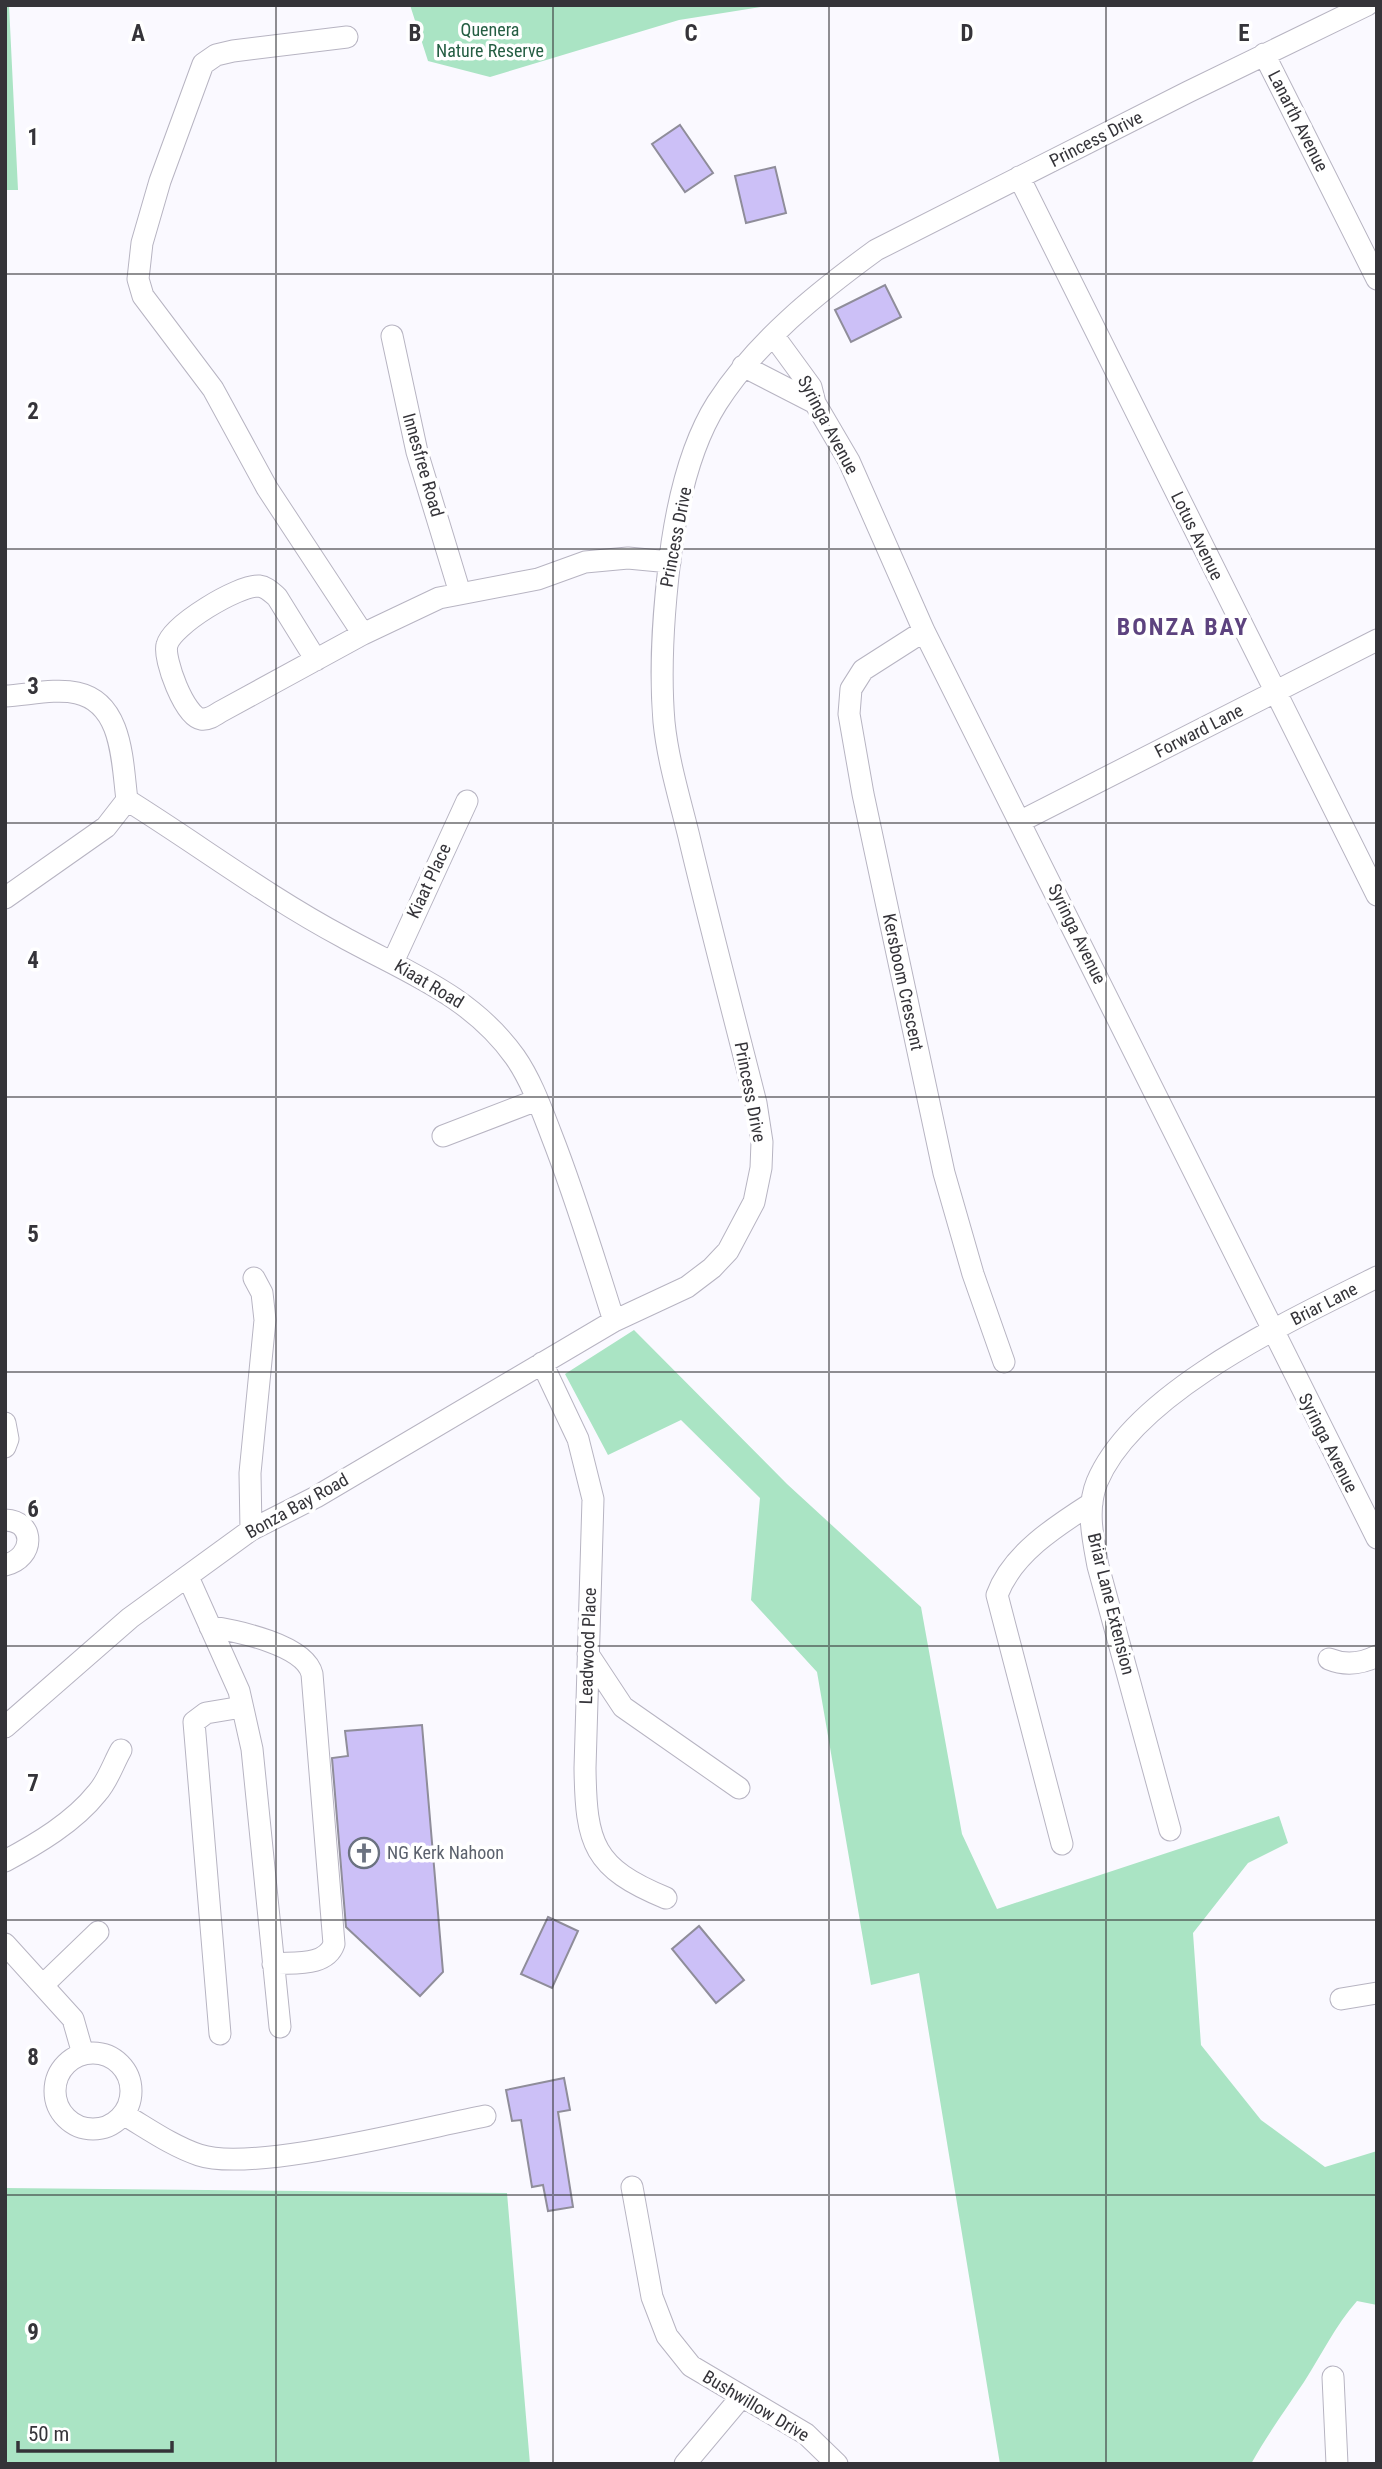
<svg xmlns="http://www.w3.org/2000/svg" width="1382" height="2469" font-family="'Roboto Condensed',sans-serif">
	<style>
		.green { fill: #aae4c4 }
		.building { fill: #ccc0f7; stroke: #8f8d9a; stroke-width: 2 }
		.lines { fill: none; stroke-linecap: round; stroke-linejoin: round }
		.minor-casing { stroke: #b7b4c2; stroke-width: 23 }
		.minor { stroke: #fff; stroke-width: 21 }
		.grid { fill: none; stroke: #353439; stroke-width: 2; stroke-opacity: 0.55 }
		.labels { text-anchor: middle; stroke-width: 7; stroke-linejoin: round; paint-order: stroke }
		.park-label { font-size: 18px; fill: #255e43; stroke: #fff }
		.street-label { font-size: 18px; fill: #353439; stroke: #fff }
		.worship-label { font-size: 18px; fill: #5b616d; stroke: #fff; text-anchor: start }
		.district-label { font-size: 24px; font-weight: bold; letter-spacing: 2px; fill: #5d437f; stroke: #fff }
		.grid-label { font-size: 23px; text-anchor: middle; font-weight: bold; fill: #353439; stroke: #fff; stroke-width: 7; stroke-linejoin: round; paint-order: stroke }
	</style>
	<rect width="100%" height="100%" fill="#faf9ff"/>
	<path class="green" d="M5,5h4l9,185h-13z
		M410,5h364l-95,15 -189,57 -62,-16z
		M634,1330l153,154 134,123 41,227 35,75 282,-93 9,27 -40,20 -55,70 8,112 60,75 64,47 52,-16v154l-20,-4c-22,25 -35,53 -53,81 -18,27 -37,53 -53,82h-251l-81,-491 -48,12 -54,-313 -66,-72 9,-102 -79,-78 -73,35 -43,-81z
		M5,2188l502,5 23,271h-525z"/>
	<path class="building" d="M680,125l33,48 -28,19 -33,-48z
		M775,167l11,46 -40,10 -11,-47z
		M885,285l16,32 -50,25 -16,-32z
		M422,1725l21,247 -23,24 -74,-69 -14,-169 16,-2 -3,-25z
		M548,1917l30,14 -26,57 -31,-14z
		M699,1926l45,54 -28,23 -44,-54z
		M564,2078l6,32 -12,2 15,95 -25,4 -5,-26 -11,2 -11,-67 -9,1 -6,-31z"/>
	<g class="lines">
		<g class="minor-casing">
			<path id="minor" d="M347,37l-114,14 -17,4 -13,9 -43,117 -18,62 -4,36 5,17 70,93 54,99 96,146 76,-36 99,-19 47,-17 43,-4 42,4
				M1264,54l113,225
				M1019,177l358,718
				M773,335l38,52 4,16 34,58 75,170 453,907
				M392,336l25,116 43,141
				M743,366l72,37
				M924,631l-61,39 -12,19 -2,25 14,80 81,379 29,101 31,88
				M316,660l-39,-63c-6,-5 -10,-10 -18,-11 -21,-1 -87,39 -92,59 -4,14 18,72 34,74 7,1 13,-3 19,-7l143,-78
				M5,696c22,-1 51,-8 72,-3 46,10 45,69 50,107l-21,27 -101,71
				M127,800c72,45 141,97 216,137 63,35 128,58 172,120 16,23 26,51 36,77 24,61 43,124 63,187
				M1021,821l356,-181
				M393,962l74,-161
				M443,1136l94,-36
				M542,1363l36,76 15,60 -8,269c1,76 8,100 81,130
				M5,1423l3,16 -3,8
				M5,1520c31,1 30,38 0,45
				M251,1530l-1,-57 15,-153 -3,-27 -8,-15
				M188,1577l51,114 13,58 28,278
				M210,1627c28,4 95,18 102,47l22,270c-8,23 -41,18 -61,20
				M588,1654l35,53 116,81
				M1329,1659c17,7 32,5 48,-3
				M5,1727l125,-109 121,-88 65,-33 298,-176 73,-34 25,-19 16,-17 26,-49 7,-34 1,-26 -6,-39c-22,-87 -45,-174 -66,-262 -9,-38 -22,-79 -26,-119 -5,-60 0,-119 8,-179 7,-47 19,-99 45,-140 40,-62 100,-110 159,-153l312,-158 179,-87
				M1170,1830l-72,-264c-5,-27 -12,-57 -1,-84 38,-91 195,-162 280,-205
				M1062,1844l-65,-249c15,-41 59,-69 95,-92
				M5,1861c32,-17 69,-39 92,-68 11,-12 16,-29 24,-43
				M5,1944l68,75 10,35
				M43,1985l55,-53
				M1341,1999l36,-6
				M220,2034l-26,-312 12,-9 36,-6
				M55 2091a38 38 0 1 1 76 0a38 38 0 1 1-76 0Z
				M123,2114c24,14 49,32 76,41 53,18 224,-27 286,-39
				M632,2187l20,110 15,39 24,30 115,68 31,30
				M1333,2377l4,87
				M685,2464l57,-68"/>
		</g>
		<use href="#minor" class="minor"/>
	</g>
	<path class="grid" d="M276,5v2459M553,5v2459M829,5v2459M1106,5v2459M5,274h1372M5,549h1372M5,823h1372M5,1097h1372M5,1372h1372M5,1646h1372M5,1920h1372M5,2195h1372"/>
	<defs>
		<g id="church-ring" transform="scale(1.575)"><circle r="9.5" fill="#fff" stroke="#6b7280" stroke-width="1.5"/><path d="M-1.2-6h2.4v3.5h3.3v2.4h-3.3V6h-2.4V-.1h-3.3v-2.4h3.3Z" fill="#6b7280"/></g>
	</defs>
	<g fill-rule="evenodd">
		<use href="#church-ring" x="364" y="1853"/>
	</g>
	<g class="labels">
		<g class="park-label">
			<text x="490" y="36">Quenera<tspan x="490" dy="21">Nature Reserve</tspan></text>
		</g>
		<g class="street-label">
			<text transform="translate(1298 121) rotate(63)" y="6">Lanarth Avenue</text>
			<text transform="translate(1096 139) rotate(-27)" y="6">Princess Drive</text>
			<text transform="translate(828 425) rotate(62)" y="6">Syringa Avenue</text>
			<text transform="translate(423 465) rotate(74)" y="6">Innesfree Road</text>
			<text transform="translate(1197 536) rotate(64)" y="6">Lotus Avenue</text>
			<text transform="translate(676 537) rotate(-79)" y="6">Princess Drive</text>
			<text transform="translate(1199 731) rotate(-27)" y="6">Forward Lane</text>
			<text transform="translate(429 881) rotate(-65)" y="6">Kiaat Place</text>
			<text transform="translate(1077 934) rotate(64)" y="6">Syringa Avenue</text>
			<text transform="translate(903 982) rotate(78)" y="6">Kersboom Crescent</text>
			<text transform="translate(429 984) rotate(31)" y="6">Kiaat Road</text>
			<text transform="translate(750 1092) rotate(79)" y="6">Princess Drive</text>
			<text transform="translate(1324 1304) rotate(-27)" y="6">Briar Lane</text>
			<text transform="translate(1328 1443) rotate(63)" y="6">Syringa Avenue</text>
			<text transform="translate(297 1506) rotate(-29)" y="6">Bonza Bay Road</text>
			<text transform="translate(1111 1604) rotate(76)" y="6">Briar Lane Extension</text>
			<text transform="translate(588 1646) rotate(-88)" y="6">Leadwood Place</text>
			<text transform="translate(756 2406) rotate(31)" y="6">Bushwillow Drive</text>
		</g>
		<g class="worship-label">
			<text x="387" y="1859">NG Kerk Nahoon</text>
		</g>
		<g class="district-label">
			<text x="1183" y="635">BONZA BAY</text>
		</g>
	</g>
	<g class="grid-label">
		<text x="138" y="41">A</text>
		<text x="415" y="41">B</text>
		<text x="691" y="41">C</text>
		<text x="967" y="41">D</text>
		<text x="1244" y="41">E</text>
		<text x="33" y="145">1</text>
		<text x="33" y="419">2</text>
		<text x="33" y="694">3</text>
		<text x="33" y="968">4</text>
		<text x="33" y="1242">5</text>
		<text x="33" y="1517">6</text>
		<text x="33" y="1791">7</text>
		<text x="33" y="2065">8</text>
		<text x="33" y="2340">9</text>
	</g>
	<rect width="1382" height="2469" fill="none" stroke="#353439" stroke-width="14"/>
	<path d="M18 2441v10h154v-10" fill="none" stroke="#353439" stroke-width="3.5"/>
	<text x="28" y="2441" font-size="21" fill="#353439" stroke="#ffffff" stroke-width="5" paint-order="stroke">50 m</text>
</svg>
